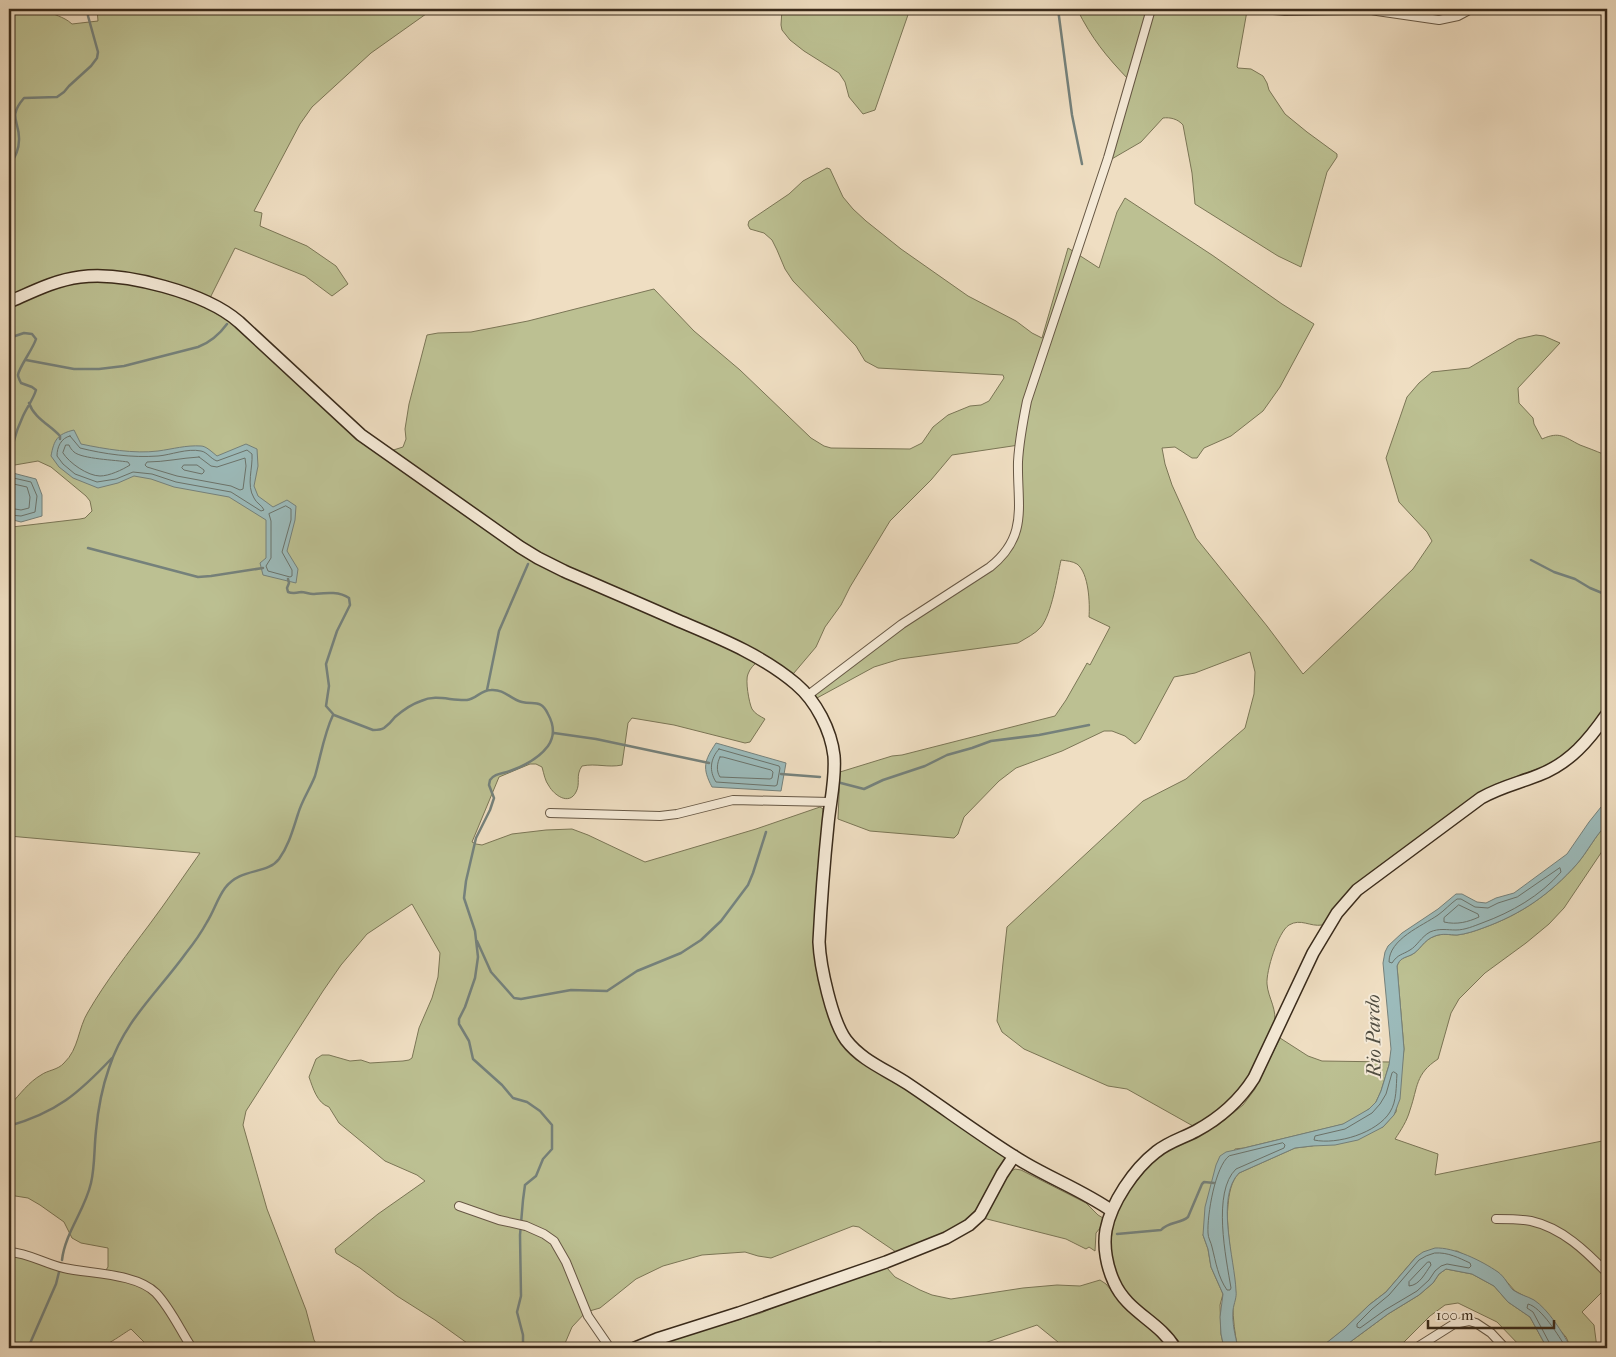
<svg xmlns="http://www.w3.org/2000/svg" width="1616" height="1357" font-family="'IM FELL French Canon',serif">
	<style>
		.green { fill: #bcc092; stroke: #7b7656 }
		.water { fill: #9cbbbb; stroke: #75817b }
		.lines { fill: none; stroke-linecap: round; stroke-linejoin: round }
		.shore { stroke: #6b736b; stroke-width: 1 }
		.stream { stroke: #75817b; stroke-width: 2.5 }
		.street-casing { stroke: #675845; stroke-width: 10 }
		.secondary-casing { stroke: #3a2b1b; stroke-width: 14 }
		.street { stroke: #f5ead7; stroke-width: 8 }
		.secondary { stroke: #f5ead7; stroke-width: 11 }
		.labels { text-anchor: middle; stroke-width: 4; stroke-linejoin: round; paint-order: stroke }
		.water-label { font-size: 20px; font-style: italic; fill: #524f43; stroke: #f5ead7 }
	</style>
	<rect width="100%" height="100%" fill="#efdec2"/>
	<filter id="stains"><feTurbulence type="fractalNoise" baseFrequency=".004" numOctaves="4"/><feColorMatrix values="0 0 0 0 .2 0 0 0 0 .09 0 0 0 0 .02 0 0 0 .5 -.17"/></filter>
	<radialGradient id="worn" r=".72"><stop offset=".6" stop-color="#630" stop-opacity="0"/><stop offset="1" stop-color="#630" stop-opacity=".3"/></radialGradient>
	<path class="green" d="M9,9h38c8,8 15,6 25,15l26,-3 -1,-12h336l-62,44 -59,54 -12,17 -46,87 8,2 -2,13 47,20 29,20 12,18 -16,12 -27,-20 -70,-28 -29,58 17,6 164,140 16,-5 3,-8 -1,-10 4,-25 18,-69 11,-2 33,-1 57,-11 126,-32 40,42 46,39 71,68 13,8 7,2 79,1 12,-6 11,-16 15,-12 22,-9 11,-1 8,-4 15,-23 -1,-3 -125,-7 -13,-7 -9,-15 -63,-65 -8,-12 -8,-19 -5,-10 -8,-7 -14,-4 -2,-4 1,-4 40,-27 14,-13 24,-13 3,1 13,28 10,12 13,12 35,28 67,47 48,25 16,12 10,5 26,-90 31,20 18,-56 8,-14 87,57 70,49 32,20 -34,63 -17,24 -32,25 -27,12 -7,10h-5l-17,-11 -13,1 3,16 7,21 24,53 71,88 36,48 110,-105 19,-28 -5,-9 -28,-30 -13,-44 21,-61 12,-14 13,-11 37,-4 49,-29 18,-4 8,1 16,7 -42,45 1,15 14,15 1,6 8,15c18,-8 22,-2 38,6 8,3 16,6 23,9 -1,11 -3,20 4,30v226l-34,42 -30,15 -47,17 -17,10 -100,72 -27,24 -30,35c-12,2 -21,-7 -33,0 -11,7 -23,46 -22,59 1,14 11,26 7,41 -3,9 -9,19 -13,27 -6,12 -11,27 -19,38 -11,14 -33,28 -49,36l-66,-37 -19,-3 -84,-37 -22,-17 -5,-11 6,-58 4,-36 136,-126 43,-22 59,-51 9,-34 1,-22 -5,-20 -55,21 -21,4 -34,63 -5,4 -10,-8 -13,-5h-8l-42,20 -46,17 -17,13 -35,36 -6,17 -4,4 -84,-7 -32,-12 2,-47 52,-16 10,-1 153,-39 11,-16 20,-35 1,-2 3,2 20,-38 -21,-10c1,-13 0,-44 -12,-53 -5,-3 -10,-3 -16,-4 -4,18 -9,53 -20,67 -6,7 -15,11 -23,16l-118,16 -26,8 -57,31 -3,-3 66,-53 112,-72 26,-40 1,-85 -67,10 -21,25 -41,41 -40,66 -9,18 -16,22 -9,20 -28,33 -30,-19c-4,4 -8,7 -10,13 -3,6 1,29 4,35 3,5 8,7 13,10l-15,23 -5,1 -71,-18 -42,-7 -4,5 -6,42c-14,3 -26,-2 -40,1 -7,10 -1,17 -6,26 -7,14 -22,3 -27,-6 -4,-5 -5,-12 -7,-19l-6,-3h-6l-31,13 -27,65 4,2 6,1 30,-11 34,-4 26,-1 16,6 57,27 111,-33 64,-22 3,2 -2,39 1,110 24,79 20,20 155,101 -18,5 -2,2c-9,13 -14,29 -23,42 -19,25 -54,34 -82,45l-37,-25 -6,-1 -82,32 -13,-2 -13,-4 -43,3 -39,11 -27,13 -36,29 -14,4 -14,15 -9,21h-89l-39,-28 -38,-24 -37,-28 -24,-15 -1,-4 43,-35 47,-33 -8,-6 -32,-14 -46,-38 -10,-16c-12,-4 -16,-19 -20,-30l7,-18 6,-4h7l21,6 11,-1 9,3 33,-2 6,-1 3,-2 7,-30 13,-30 6,-21 2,-24 -28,-49 -45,30 -26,31 -18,26 -77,120 -3,14 24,84 39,101 8,30 5,8h-183l8,-6 -13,-13c-12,7 -29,22 -45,19 -3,0 -7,-3 -10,-5l-7,5h-60v-96l95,21 4,-6v-19l-27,-5 -9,-5 -8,-16 -24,-17 -12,-7 -19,-3v-92l2,1c9,-10 18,-22 30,-29 7,-5 17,-5 23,-12 15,-14 14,-35 24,-51 18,-31 40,-59 61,-87 18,-24 34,-48 51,-72l-191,-17v-304l3,-5 68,-8 5,-1 7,-7 -2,-10 -4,-5 -35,-29 -13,-6 -29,5z
		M782,9h128l-35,101 -12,4 -14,-17 -4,-15 -6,-9 -35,-22 -14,-11 -8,-10 -1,-5z
		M1077,9h267l-8,1 -89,1 -10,56 1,1 13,1 12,7 4,7 2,7 16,24 22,18 30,22v3l-10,15 -26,95 -23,-11 -83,-52 -3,-31 -9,-48c-5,-6 -13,-8 -20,-7l-22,24 -31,18 19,-80c-23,-24 -37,-41 -52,-71z
		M1607,824v20l-43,64 -15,16 -23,19 -41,30 -26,26 -8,14 -13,46c-23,15 -20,28 -28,51 -3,11 -9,20 -15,29l43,15 -3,21 172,-35v147l-25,25 12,13 3,23h-26l-5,-11 -32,-36 -19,-10 -16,-18 -42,-22 -41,6 -30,35 -17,13 -23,23 -26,20h-82c-7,-28 -5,-59 -7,-88 -1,-18 -5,-37 -3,-55 1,-11 3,-24 11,-32l56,-25 17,-2 71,-19 13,-15 8,-63 -7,-83c3,-8 7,-8 14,-11 9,-4 12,-15 24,-19 8,-3 14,-1 22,-1 9,-1 18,-4 26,-7 39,-14 67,-34 94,-64 11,-13 18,-28 30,-40z
		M1280,1038l28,18 14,5 68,1 -1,3 -8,26 -5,11 -7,7 -7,5 -18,10 -100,24 -9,1 -32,86 5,14 3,18 12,27 -3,11 1,29 3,14h-36l-7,-4 -19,-21 -38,-29 -14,-36 3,-42 19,-29 16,-20 12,-12 13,-9 44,-20 26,-21 12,-16z
		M1015,1169l6,1 65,33 12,12 5,3 -3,10 -4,5 -1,18 -6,-4 -3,2 -20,-10 -83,-21 25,-45z
		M887,1268l8,9 25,13 12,5 19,4 72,-11 34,-3 23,1 20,-6 6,4 13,16 41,34 8,14h-108l-2,-6 -21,-17 -67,23h-64l-26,-6 -58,6h-179l118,-35 28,-12z
		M1446,1269l26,5 22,12 14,16 22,15 17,31h-25l-25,-26 -39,-19 -13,2 -15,11 -26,26 -8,6h-54l46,-34 31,-19 14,-12 6,-9z"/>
	<path class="water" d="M74,430l7,14c24,5 53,10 77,7 15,-2 28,-6 43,-5 5,0 11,6 16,10l29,-12 11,5 1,17 -4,20 4,10 15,11 14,-7 9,6 -1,14 -8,31 11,18 -2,14 -33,-8 -3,-12 6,-5v-38l-37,-23 -55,-10 -23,-8 -17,-3 -16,7 -20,5 -25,-10 -14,-11 -8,-11c3,-16 6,-22 23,-26z
		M9,472l27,7 6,16v21l-21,6 -12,-3z
		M716,743l70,20 -5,28 -69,-4c-10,-19 -8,-26 4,-44z
		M1607,802v22c-12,12 -19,27 -30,40 -27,30 -55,50 -94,64 -8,3 -17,6 -26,7 -8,0 -14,-2 -22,1 -12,4 -15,15 -24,19 -7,3 -11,3 -14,11l7,83 -4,50 -6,16 -11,12 -25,13 -23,5 -23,1 -17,2 -56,25c-24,24 -4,87 -3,118 1,6 -2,12 -3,19 -1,13 2,25 5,38h-14l-3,-14 -1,-17 3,-23 -12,-27 -3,-18 -5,-14 2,-28 11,-42 4,-9 6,-4 18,-4 99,-24 26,-15 7,-7 5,-11 8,-26 2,-16 -8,-86 2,-11 3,-6 14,-13 36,-24 18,-15h6l15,8 9,1 10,-5 18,-5 53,-39 22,-32 12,-15z
		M1435,1248c19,-1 47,13 63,24 7,5 10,13 15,18 7,5 14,6 21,10 14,9 29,33 37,48h-24l-17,-31 -22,-15 -14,-16 -22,-12 -26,-5 -7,5 -6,9 -14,12 -31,19 -46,34h-22l25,-20 24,-23 17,-13 30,-35 7,-5z"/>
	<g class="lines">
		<path class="shore" d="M70,436l10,12c24,6 52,10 78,8 13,-1 29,-8 43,-5 6,1 10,8 16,10l30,-11 5,4c1,14 -6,31 2,44 2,5 8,7 10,12l-3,1 -30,-19 -55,-10 -24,-8 -19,-2 -17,7 -19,3 -22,-8 -12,-10 -6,-8c0,-9 4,-18 13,-20z
			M66,445h3c1,3 3,5 5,7 8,7 42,8 54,10l2,3c-8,5 -21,11 -30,11 -12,0 -31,-13 -37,-23z
			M199,457l12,9 6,1 28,-9 1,8 -3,23 -3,1 -9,-4 -54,-10 -30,-9 -2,-2 2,-3c18,0 34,-4 52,-5z
			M184,465h13l7,5v2l-2,2 -18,-4 -2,-2z
			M9,477l22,5 6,14 -2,16 -14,4 -12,-1
			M9,483l18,4 3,10 -1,11 -8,2 -12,-2
			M286,506l5,3v11l-9,32 10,18v6l-2,1 -22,-6 -2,-5 5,-8v-37l-2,-7z
			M719,749l60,17 1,2 -3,17 -2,1 -59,-4c-7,-11 -6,-23 3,-33z
			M720,757h3l48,13 2,2 -1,6 -2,1 -50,-2c-4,-6 -3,-14 0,-20z
			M1560,868l1,4c-21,24 -49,40 -79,51 -8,3 -17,7 -26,7 -9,0 -17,-2 -26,2 -9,5 -13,14 -20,18 -8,5 -12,4 -18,13l-3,-1c0,-23 33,-36 49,-47 7,-5 12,-11 19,-16h4l14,8 13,1 10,-5 19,-6z
			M1459,905l19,9 1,3c-11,5 -22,8 -35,5v-4z
			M1394,1072l3,2c-1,12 0,27 -7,38 -13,21 -53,33 -76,28l1,-4 30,-7 27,-16 8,-9 6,-10 6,-21z
			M1283,1143l2,2 -1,3 -48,21c-24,23 -10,89 -5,119l-1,2h-3c-9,-13 -11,-27 -15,-43 -1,-5 -4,-9 -4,-14 -1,-17 7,-67 21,-77z
			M1435,1253c13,-1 24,5 35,10l1,3 -2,2 -22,-4 -6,2 -6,5 -6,9 -12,11 -32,19 -25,18 -3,-1v-3l15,-15 17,-14 30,-35 7,-4z
			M1428,1262h2l1,3c-6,8 -11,20 -22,21v-4z
			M1550,1348v-4l-17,-32 -6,-4 1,-4c13,3 31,32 38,44"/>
		<path class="stream" d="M1058,9l14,106 10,49
			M9,167c5,-9 10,-16 10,-27 1,-19 -12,-22 5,-42l33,-1 7,-5 5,-6 22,-20 6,-8 1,-6 -10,-36v-7
			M9,338l15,-5 8,1 4,5c-3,10 -17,28 -18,36 0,2 2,6 3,8l11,4 4,3c-3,10 -9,17 -13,26 -8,17 -13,36 -14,55
			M26,360l48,9h25l25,-3 74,-19c13,-5 21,-12 29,-23
			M29,403c5,15 21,22 31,33v3
			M88,548l110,29 13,-1 52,-8
			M1531,560l23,12 21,7 15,9 17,7
			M288,579l1,4 -2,5 1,4c5,2 8,1 13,0 4,0 8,2 12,2 12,-1 26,-3 36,4l1,7 -13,26 -11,33 3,22 -3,20 8,9 39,15c4,0 8,0 11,-2 4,-3 8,-7 11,-11 7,-6 17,-13 26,-16 15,-7 30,0 46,-1 9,-1 14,-10 24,-10 14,-1 19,9 31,12 12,3 19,-3 26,12 6,11 7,22 0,32 -9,12 -24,20 -38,25 -8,3 -15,2 -20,9l-1,5 5,13 -4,12 -14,28 -10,43 -2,17 11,33 3,26 -3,21 -10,29 -6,12v5l10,17 4,18 29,26 11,13 14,4 13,9 12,14v24l-9,10 -7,17 -11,9 -2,15 -3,35 1,61 -4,16 6,23v13
			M487,690l12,-59 29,-67
			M554,733l42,6 113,24
			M781,774l39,3
			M837,782l27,7 19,-9 42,-14 22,-11 25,-7 19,-7 48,-6 50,-10
			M477,941l14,31 23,26 7,1 50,-9 36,1 30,-20 44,-18 20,-13 20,-19 27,-36 5,-12 13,-41
			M9,1126c48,-14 69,-32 103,-68
			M1117,1234l44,-4c8,-9 19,-6 27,-13l14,-33 2,-2 10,1
			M62,1260c3,-27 23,-50 29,-77 4,-17 3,-35 5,-52 2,-22 6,-43 13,-63 15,-47 49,-76 77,-115 8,-10 15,-20 21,-31 7,-11 10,-23 18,-34 16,-21 42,-13 54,-29 10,-14 14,-30 19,-45 4,-14 12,-25 17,-38 6,-21 9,-42 18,-61
			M28,1348l28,-64 3,-12"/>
		<g class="street-casing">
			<path id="street" d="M1259,9l26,2 85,-1 69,10 19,-4 13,-7
				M807,696l95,-72 88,-57c39,-31 27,-62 28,-105 1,-21 5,-41 9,-61l81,-243 43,-149
				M550,813l110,3 17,-2 56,-14 98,2
				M459,1206l40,14 27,6 18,8 10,7 12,21 22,54 22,32
				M1496,1219c11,0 24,0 35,2 31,7 55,30 76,52
				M9,1252c20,1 36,12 55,16 26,6 72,5 92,25 15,16 24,37 36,55
				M1416,1348l38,-24 15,-3 7,2 15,10 14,15"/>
		</g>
		<g class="secondary-casing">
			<path id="secondary" d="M9,302c23,-10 46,-22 71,-25 44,-6 126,16 159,45l122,113 159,112 18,11 26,13c39,17 77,33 115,50 40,17 83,34 117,63 20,17 35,46 38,72 2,23 -4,46 -6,68 -4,39 -7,79 -9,118 1,24 13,79 27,98 16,21 41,30 62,44 39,26 77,55 117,79 29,17 60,29 87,48
				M635,1348l22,-9 82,-26 147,-51 60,-24 23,-13 11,-10 22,-41 12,-18
				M1175,1348c-16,-27 -48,-36 -61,-66 -7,-15 -11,-35 -8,-52 5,-27 28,-61 50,-78 12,-10 27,-14 40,-21 24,-13 44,-31 58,-53l59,-125 24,-40 20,-23 124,-92c19,-11 38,-15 58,-23 31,-12 50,-35 68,-61"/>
		</g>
		<use href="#street" class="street"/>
		<use href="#secondary" class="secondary"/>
	</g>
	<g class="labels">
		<g class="water-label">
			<text transform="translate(1373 1036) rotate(-91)" y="7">Rio Pardo</text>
		</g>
	</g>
	<rect width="1616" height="1357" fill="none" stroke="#efdec2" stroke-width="30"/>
	<rect x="10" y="10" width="1596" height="1337" fill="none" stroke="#3a2b1b" stroke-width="2.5"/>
	<rect x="15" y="15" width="1586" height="1327" fill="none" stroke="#3a2b1b"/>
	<path d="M1428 1320v8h126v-8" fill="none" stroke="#3a2b1b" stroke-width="2.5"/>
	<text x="1436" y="1320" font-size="15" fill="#3a2b1b" stroke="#f5ead7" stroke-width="4" paint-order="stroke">100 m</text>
	<rect width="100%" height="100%" filter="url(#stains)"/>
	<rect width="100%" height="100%" fill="url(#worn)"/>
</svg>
